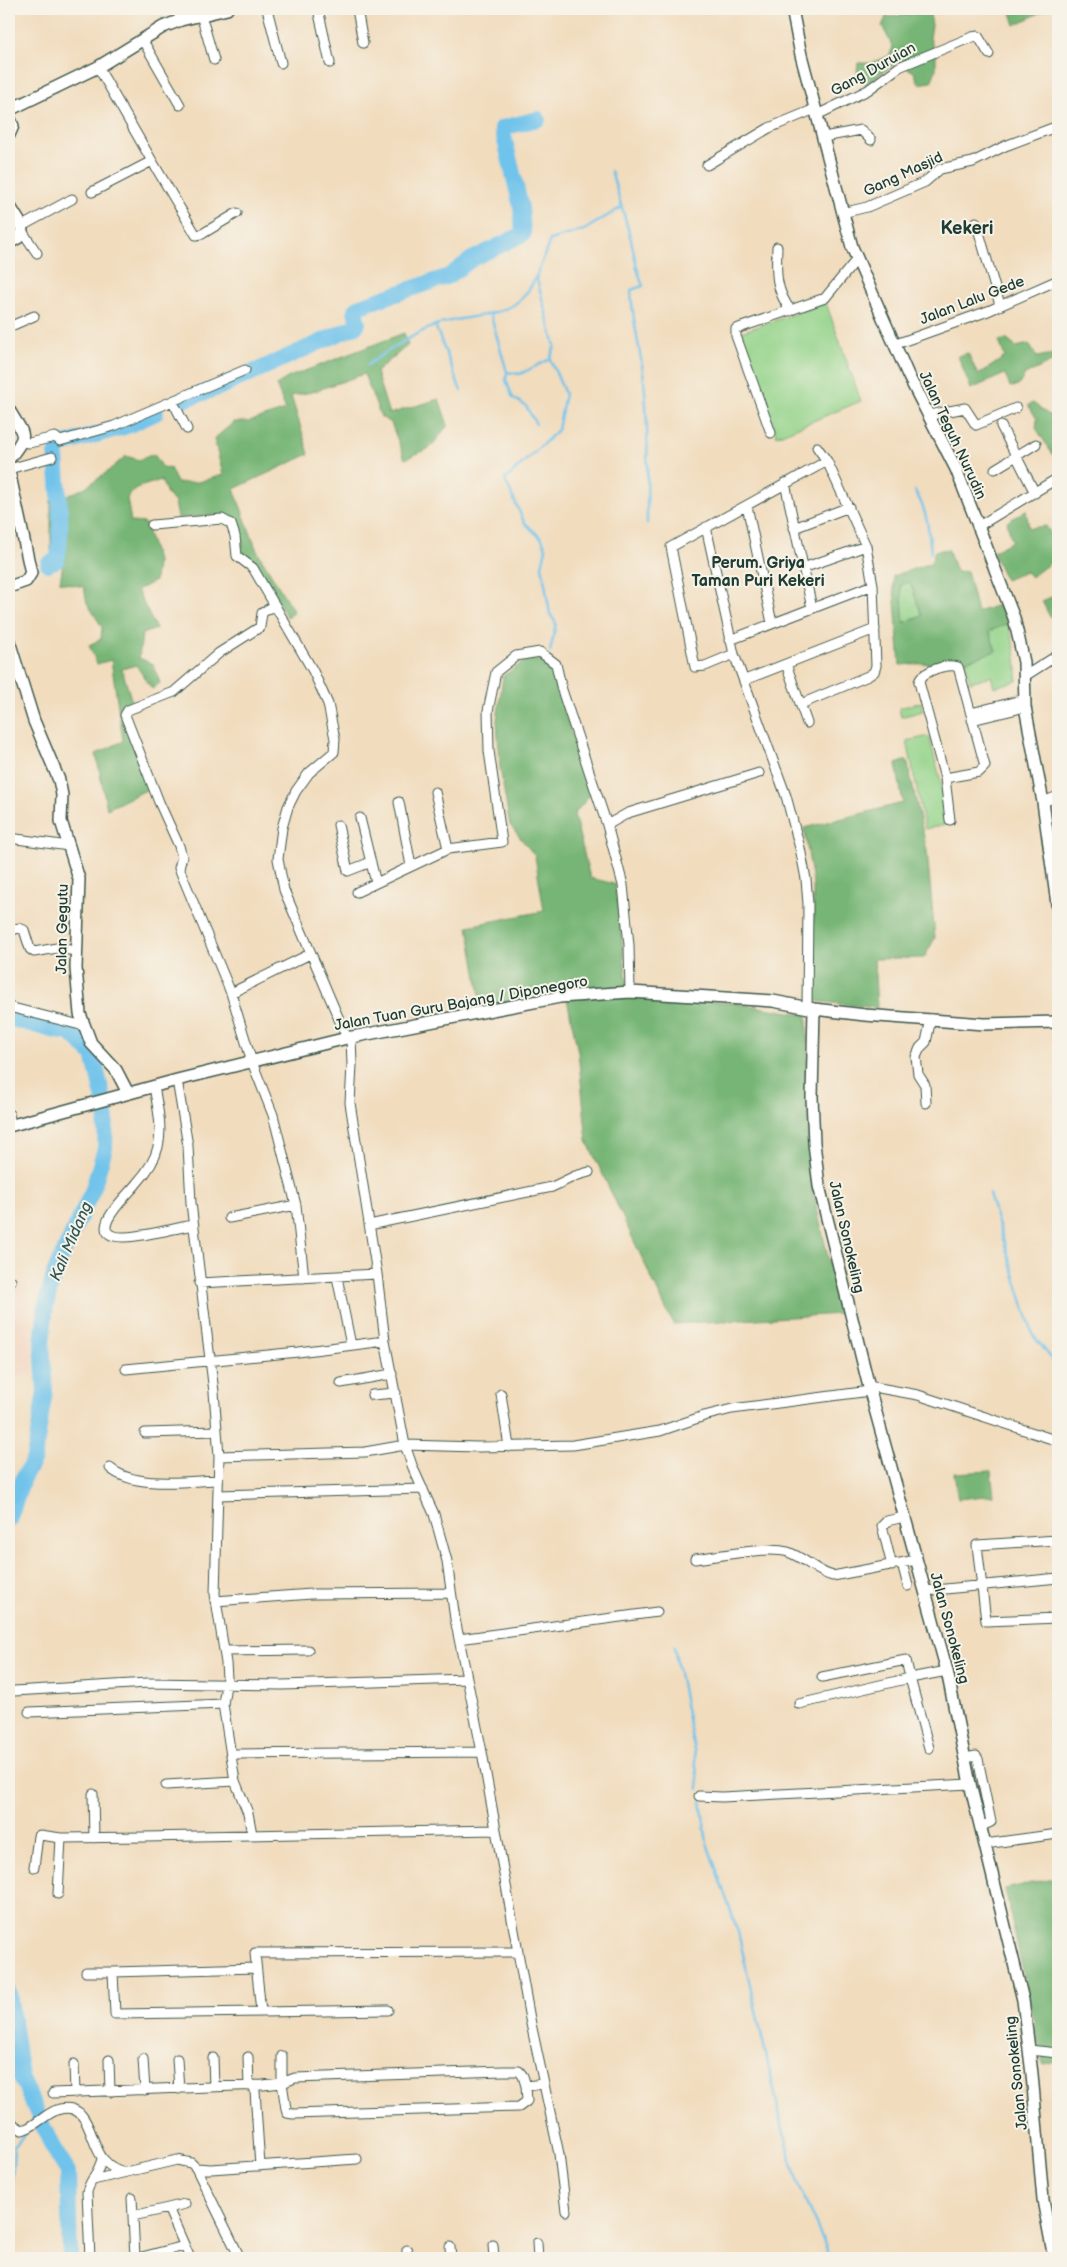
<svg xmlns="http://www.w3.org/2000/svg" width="1067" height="2267" font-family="'Balsamiq Sans',sans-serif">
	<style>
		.built { fill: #f3d4bf }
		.green { fill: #93d389; stroke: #59885e }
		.forest { fill: #76b575; stroke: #4a7954; fill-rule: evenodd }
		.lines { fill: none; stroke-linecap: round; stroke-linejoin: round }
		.stream { stroke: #6fc3eb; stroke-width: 2.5 }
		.river { stroke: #6fc3eb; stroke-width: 16 }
		.street-casing { stroke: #3e5549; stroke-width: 11 }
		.secondary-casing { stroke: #3e5549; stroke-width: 14 }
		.street { stroke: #fff; stroke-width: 9 }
		.secondary { stroke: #fff; stroke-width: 11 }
		.labels { text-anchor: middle; stroke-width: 4; stroke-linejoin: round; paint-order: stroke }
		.street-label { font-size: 15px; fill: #1f3d34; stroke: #f7f3e8 }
		.neighbourhood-label { font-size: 16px; font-weight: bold; fill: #1f3d34; stroke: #f7f3e8 }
		.water-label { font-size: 16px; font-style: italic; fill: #2f5859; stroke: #f7f3e8 }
		.quarter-label { font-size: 18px; font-weight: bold; fill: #1f3d34; stroke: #f7f3e8 }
	</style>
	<rect width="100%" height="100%" fill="#f7f3e8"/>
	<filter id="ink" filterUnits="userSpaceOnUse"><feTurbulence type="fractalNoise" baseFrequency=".02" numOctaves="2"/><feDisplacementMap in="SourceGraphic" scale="10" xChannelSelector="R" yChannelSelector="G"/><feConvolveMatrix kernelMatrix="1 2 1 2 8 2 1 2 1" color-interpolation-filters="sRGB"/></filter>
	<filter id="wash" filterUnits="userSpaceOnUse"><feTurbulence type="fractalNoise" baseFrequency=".0096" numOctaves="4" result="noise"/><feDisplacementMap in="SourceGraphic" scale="20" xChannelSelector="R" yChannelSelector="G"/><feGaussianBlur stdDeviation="1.12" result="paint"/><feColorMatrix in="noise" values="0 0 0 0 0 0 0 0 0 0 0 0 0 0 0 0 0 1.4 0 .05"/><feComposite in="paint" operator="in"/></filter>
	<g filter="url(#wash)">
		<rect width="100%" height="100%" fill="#f1dcbd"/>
		<path class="built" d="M9,1281l17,2 5,35 1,59 -23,-3z"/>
		<path class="green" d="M826,303l35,98 -84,35 -36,-104z
			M910,582l12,34 -19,7 -2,-38z
			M1008,624c6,19 10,37 9,57l-23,6 -3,-11 -21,6 -5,-21 31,-10 -7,-20z
			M921,702l2,9 -22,6 -2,-9z
			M929,736l11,42 7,46 -22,5 -18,-88z"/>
		<path class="forest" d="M921,9h8l3,16 -2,13 6,18v14l-5,12 -12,2 -5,-12 -17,-10 -32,23 -8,-13 1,-9h13l18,-7 4,-9 -11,-21 4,-9 31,-3z
			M1010,9h38l-33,16z
			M404,333l4,12 -32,27 13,42 50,-15 9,26 -18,23 -25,11 -14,-36 -10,-6 -17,-43 -52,18 -21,4 18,58 -75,35 23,62 37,61 -7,5 -34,-54 -13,-13 -5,-28 -13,-7 -44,3 -3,-16 -7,-6 -7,-16 -25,8 -9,10 4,24 14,1 12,38 -2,20 -18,9 19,39 -14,5 -3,24 14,6 7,19 -8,6 -16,-24 -14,4 10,33 -10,13 28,73 -43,21 -11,-55 27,-13 -12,-81 -14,4 -8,-19 12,-6 1,-12 -15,-24 -3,-16 -24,-5 3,-19 -12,-13v-50c34,-8 49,-22 75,-44l13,4 15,-6 9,14h7l7,15 21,-1 25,-7 -9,-36 20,-17h14l38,-12 -10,-25 13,-8z
			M1006,339l10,8 13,-3 8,13 21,-4v14l-7,-5 -26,13 -7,11 -8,1 -5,-13 -34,15 -13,-33 10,-3 10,22 27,-18 -6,-16z
			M1033,403l16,12 9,2v46l-22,-35 1,-9 -9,-14z
			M1026,510l3,18 17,-2 12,20v18l-8,-1 -19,14 -5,-5 -21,8 -12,-28 19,-11 -5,-19z
			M948,549l8,23 11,-1 10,41 24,-8 7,20 -19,7 7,20 -31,10 -65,4 -7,-89 38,-13 4,-12zM910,582l12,34 -18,7 -3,-38z
			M1054,596l4,4v20l-8,-3 -8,-16z
			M528,659l22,3 6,26 36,105 -18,21 16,64 25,6 14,113 106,6 72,12 1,86 4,86 29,127 -168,10 -86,-183 -9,-89 -13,-63 -83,18 -14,-81 76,-15 -9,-55 -25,-31 -10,-57 -3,-48 6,-44z
			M907,760l20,91 8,87 -11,20 -50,1 3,49 -63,-7 -1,-118 -9,-55 99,-25 -7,-39z
			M991,1471l3,24 -36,4 -4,-26z
			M1058,1877v185l-15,2 -38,-175z"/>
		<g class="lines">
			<path class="stream" d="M611,171c7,23 14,46 20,69 4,17 5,30 12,46l-12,4c1,31 10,60 13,91 5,47 3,95 3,142
				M490,313l17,59 -1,8 7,18 13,8 10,18
				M435,325l26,66
				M367,365c21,-14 43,-29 67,-39 28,-12 69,-6 90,-30 13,-15 19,-38 26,-56l34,-10 38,-23
				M507,372l13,2 30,-15 5,-13 -19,-70
				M915,491c12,19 14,39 16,62
				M550,652l6,-29 -6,-9 -8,-48 4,-17 -4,-10 -18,-17 -19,-42 53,-50 7,-36 -15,-35
				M989,1194l44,141 25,32
				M674,1647l20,103 5,39
				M701,1801l6,42 31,89 49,215 12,40 32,71
				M9,2224l5,-77 13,-16"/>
			<path class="river" d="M180,401l38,-13 138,-62 2,-3 -3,-12 5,-5 89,-30 23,-17 51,-25 -2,-27 -19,-79 36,-9
				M48,564l9,-4c7,-35 1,-70 -1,-105l2,-6 6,-5 63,-18 29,-13
				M9,1018l43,12 18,3 23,22 13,54 -1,39 -12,41 -38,82 -9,34 -4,38 3,48 -11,68 -11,19 -14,42
				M9,1993l12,84 31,69 16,26 2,86"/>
		</g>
	</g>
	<g filter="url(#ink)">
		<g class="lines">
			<g class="street-casing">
				<path id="street" d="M177,9l4,11
					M267,9l14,54
					M318,9l12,54
					M357,9l6,34
					M201,15l13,45
					M142,39l38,66
					M817,115l51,-25 31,-23 73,-30 6,-1 11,18
					M824,137l37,-7 10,10
					M152,161l44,74 6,-1 35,-21
					M707,165l62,-37 46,-19
					M92,192l60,-31 -54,-94
					M842,213l25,-6 58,-25 15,-13 33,-7 32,-16 53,-20
					M976,222l24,83
					M22,226l50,-27
					M22,231l15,22
					M777,247c-1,25 -2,43 14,64
					M9,327l25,-11
					M896,344l92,-33 70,-31
					M173,402l14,27
					M929,415l36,-7 11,17 40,-17
					M1001,426l34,67
					M771,433l-35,-97v-7l89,-31 32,-39
					M22,442l7,1 26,-6 5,4 54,-15 131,-56
					M9,469l43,-12
					M995,469l41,-25
					M785,483l27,125
					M747,506l25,117
					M152,525l70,-6 9,5 4,12 2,20 16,12 60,103 15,33 7,35 -1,13 -25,21 -13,18 -8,16 -6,21 -4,31 6,31 63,148
					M706,527l28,127 52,142 14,52 6,31 2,25 -1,104
					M977,527l81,-49
					M794,528l55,-21
					M803,568l63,-22
					M275,605l-13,8 -2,14 -41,26 -45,39 -46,18 -3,5 34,87 20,44 3,11 -3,11 52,125 21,69 21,53 23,90 8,73
					M730,640l143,-55
					M734,654l-29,12 -10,1 -24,-120 156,-86
					M786,664l21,59
					M1025,676l33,-21
					M745,680l130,-51
					M801,704l67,-28 6,-4 2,-6 -3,-81 -7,-39 -39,-85 -10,-14
					M971,713l54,-14
					M972,720l53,-13
					M945,778l34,-6 6,-6 -26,-96 -1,-3c-10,-4 -36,4 -39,15l26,96 5,42
					M435,792l13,57
					M399,802l12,64
					M1043,802l15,-6
					M360,818l16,65
					M338,825l10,46 23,-9
					M607,825l21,-12 131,-40
					M9,838l60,8
					M357,892l91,-43 54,-7 -13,-91 -1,-40 8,-39 20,-16 24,-4 16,12 6,26 45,135 16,60 6,60 1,47
					M9,931l10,-3 5,2 6,19 4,3 23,-4 19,3
					M231,993l79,-39
					M9,1007l75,19
					M351,1037l1,28 -2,38 27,171 8,67 20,104 8,23 21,46 13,47 8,58 27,133 48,267 29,135 7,57
					M177,1080l11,66 3,57 23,189 5,64 -4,138 11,69 1,15 -4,26 12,77 13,32 4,21
					M154,1086c3,20 9,40 4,61 -3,13 -12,26 -21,36 -7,10 -58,55 -12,54 23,-1 46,-8 68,-12
					M926,1103l-1,-18 -7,-11 -2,-17 4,-9 6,-6 5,-23
					M9,1114l2,11
					M229,1218l67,-13
					M369,1225l183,-38 23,-11 14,-4
					M337,1277l14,68
					M9,1280l2,1
					M199,1283l178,-9
					M126,1369l172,-17 87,-11
					M341,1383l51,-9
					M868,1386l50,9 140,46
					M501,1394l8,53
					M372,1395l24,-2
					M145,1433l72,-2
					M219,1456l146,-4 40,-7 73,2 95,-2 87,-14 44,-15 28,-7 138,-18
					M110,1468c24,21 77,13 108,12
					M218,1495l205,-6
					M1058,1540l-81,5 9,76 72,-3
					M695,1559c24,-3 72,-13 93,-7 17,6 30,21 45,24l83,-16
					M902,1563l6,23
					M892,1566l-10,-40 5,-5 17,-4
					M925,1591l133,-13
					M215,1601l97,-7 139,-1
					M459,1639l198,-27
					M224,1651l84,-1
					M822,1677l84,-17 4,18 37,-7
					M14,1691l134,-8 134,2 185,-6
					M799,1704l111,-26 19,70
					M29,1712l194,-8
					M231,1754l251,-2
					M965,1758l11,-2 2,3 13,63 -11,5
					M166,1785l69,-4
					M93,1794l1,44
					M699,1796l23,1 248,-13
					M985,1844l73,-10
					M34,1867l4,-31 2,-1 21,3 84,-1 349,-7
					M58,1894l3,-56
					M256,1968l-143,4 2,42 146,-2
					M86,1972h27
					M388,2010l-127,2 -6,-59 263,-1
					M1029,2050l29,3
					M282,2056v27l4,26 1,4 6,1 226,-7 8,-6 -1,-15
					M248,2057l1,29
					M213,2058l1,29
					M143,2059l2,31
					M177,2059l2,30
					M109,2060l1,32
					M74,2064l1,29
					M255,2091l5,75
					M53,2093l210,-8 19,-2 13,-5 208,-7h16l4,5 3,10 17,-2
					M9,2118l5,7 8,5c14,-3 24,-18 38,-21 31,-7 29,35 44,51 5,6 12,10 20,12
					M196,2168l15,1 146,-10
					M93,2180l84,-20 14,3 5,5 44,90
					M132,2198l1,18
					M168,2208l17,-4
					M537,2243l1,15
					M493,2245l1,13
					M450,2247l1,11
					M407,2250v8
					M90,2258l-3,-66c3,-12 12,-20 15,-33
					M135,2258l-2,-42 35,-8 22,50
					M138,2258l46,-12"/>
			</g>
			<g class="secondary-casing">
				<path id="secondary" d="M792,9l9,46 51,192 56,128 48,94 58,149 10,44 1,45 18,95 15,109
					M9,110l89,-43 65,-40 18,-7 46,-11
					M9,117l4,9 -4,9
					M9,205l10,16 3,10 -4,7 -9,5
					M9,410c16,28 20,22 0,49
					M9,471l22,102 -5,8 -17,6
					M9,641l25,80 25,59 3,15 -1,26 18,58 -3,89 4,46 11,29 25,27 12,23
					M814,1009l-2,88 2,46 5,43 51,205 77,280 23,113 53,216 9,74 11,126 11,58
					M9,1126l168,-46 170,-42 213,-41 70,-5 143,9 41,8 51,6 119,9 74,-2"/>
			</g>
			<use href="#street" class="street"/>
			<use href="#secondary" class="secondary"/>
		</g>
	</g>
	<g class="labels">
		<g class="street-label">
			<text transform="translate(873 69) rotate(-29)" y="5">Gang Duruian</text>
			<text transform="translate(903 174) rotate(-25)" y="5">Gang Masjid</text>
			<text transform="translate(972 300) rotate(-21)" y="5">Jalan Lalu Gede</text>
			<text transform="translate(953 435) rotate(65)" y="5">Jalan Teguh Nurudin</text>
			<text transform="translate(62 929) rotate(-89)" y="5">Jalan Gegutu</text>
			<text transform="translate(461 1003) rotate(-10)" y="5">Jalan Tuan Guru Bajang / Diponegoro</text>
			<text transform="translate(847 1237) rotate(77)" y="5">Jalan Sonokeling</text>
			<text transform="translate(950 1628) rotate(75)" y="5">Jalan Sonokeling</text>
			<text transform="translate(1016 2073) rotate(-96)" y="5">Jalan Sonokeling</text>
		</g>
		<g class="neighbourhood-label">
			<text x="758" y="568">Perum. Griya<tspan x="758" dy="18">Taman Puri Kekeri</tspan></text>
		</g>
		<g class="water-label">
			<text transform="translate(70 1241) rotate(-67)" y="6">Kali Midang</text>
		</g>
		<g class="quarter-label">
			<text x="967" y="234">Kekeri</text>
		</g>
	</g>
	<rect width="1067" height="2267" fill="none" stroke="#f7f3e8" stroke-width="30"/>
</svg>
